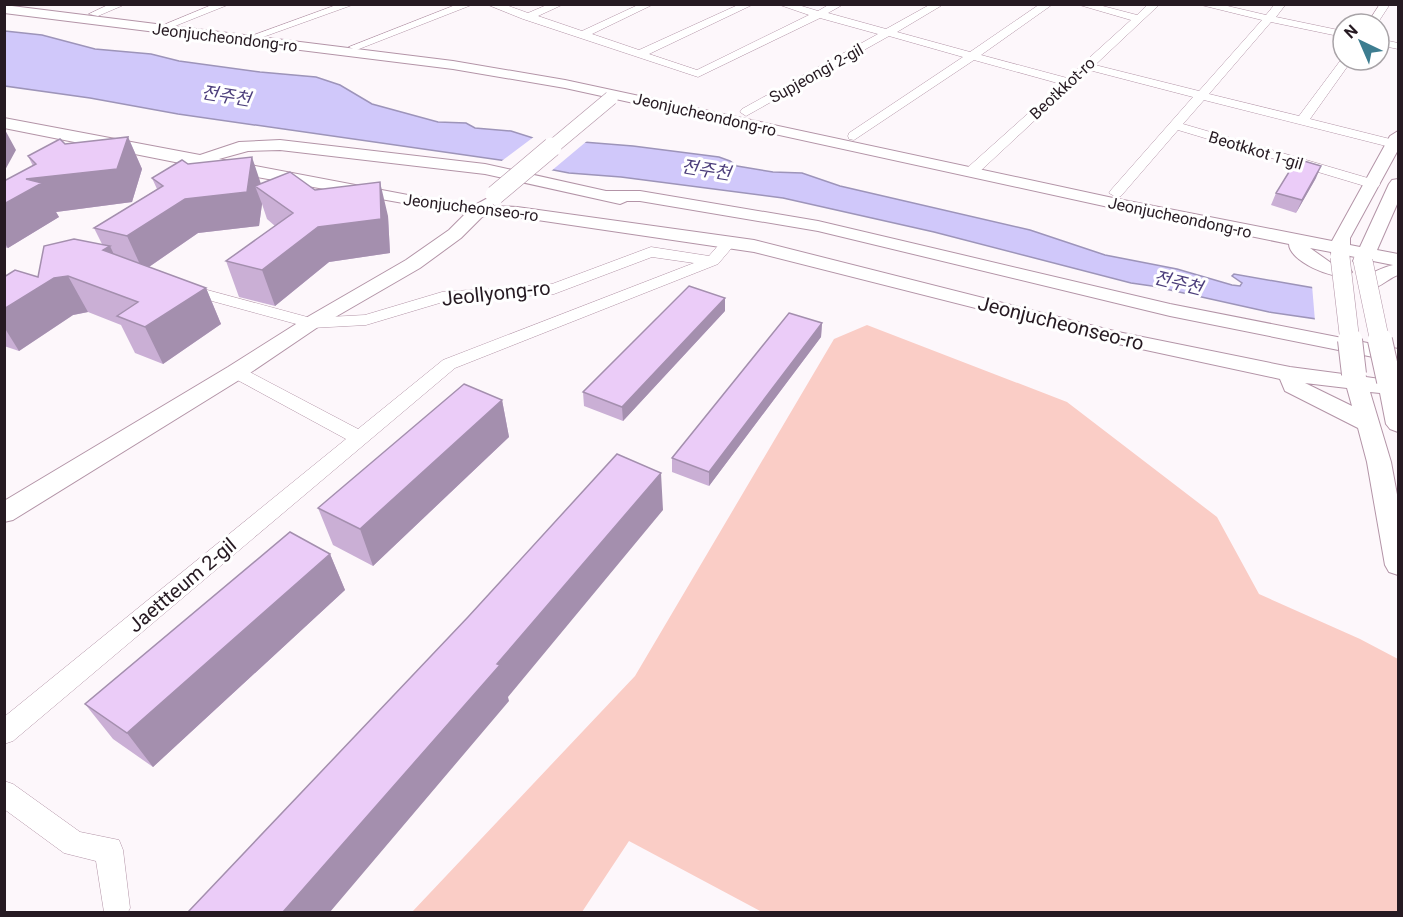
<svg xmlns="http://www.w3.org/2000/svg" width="1403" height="917" font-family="Roboto,'Noto Sans KR',sans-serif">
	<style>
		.green { fill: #facdc6 }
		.water { fill: #d0c8fa; stroke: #9d94b9; stroke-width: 1.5 }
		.pier { fill: #fdf7fb }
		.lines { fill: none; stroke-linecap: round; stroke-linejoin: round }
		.minor-casing { stroke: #b394a7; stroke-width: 1 }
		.tertiary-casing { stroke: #b394a7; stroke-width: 2 }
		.minor { fill: #fff; fill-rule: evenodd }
		.tertiary { fill: #fff; fill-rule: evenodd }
		.tertiary-bridge-far2-casing { stroke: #b394a7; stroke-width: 15; stroke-linecap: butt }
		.tertiary-bridge-far1-casing { stroke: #b394a7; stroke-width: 20; stroke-linecap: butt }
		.tertiary-bridge-casing { stroke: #b394a7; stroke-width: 26; stroke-linecap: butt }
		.tertiary-bridge-far2 { stroke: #fff; stroke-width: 14 }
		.tertiary-bridge-far1 { stroke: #fff; stroke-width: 19 }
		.tertiary-bridge { stroke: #fff; stroke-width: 24 }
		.wall { fill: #caafd5 }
		.shaded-wall { fill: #a48fae }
		.building { fill: #ebccf8; stroke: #a48fae; stroke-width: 1.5 }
		.labels { text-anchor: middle; stroke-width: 6; stroke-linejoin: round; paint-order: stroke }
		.far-street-label { font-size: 16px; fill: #261a22; stroke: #fff }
		.far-water-label { font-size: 18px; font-style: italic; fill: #4c3e7b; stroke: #fff }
		.street-label { font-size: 20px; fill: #261a22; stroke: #fff }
	</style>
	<rect width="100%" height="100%" fill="#fdf7fb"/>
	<path class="green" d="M867,325l200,77 150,115 42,77 101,45 38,20v253h-636l-133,-71 -47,71h-170l223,-236 199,-337z"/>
	<path class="water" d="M5,31l37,4 53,14 56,5 28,7 81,11 56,5 24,8 32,19 66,18 28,1 9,5 36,3 22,7 100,8 86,11 11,4 7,5 36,6 29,1 38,13 190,44 75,25 72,14 55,16 8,1 2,-3 -10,-7 2,-2 80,14 3,31 -48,-7 -117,-26 -21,-3 -197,-51 -151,-34 -162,-21 -52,-4 -62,-12 -329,-47 -88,-16 -85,-12z"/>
	<path class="pier" d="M535,136l52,5 -37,31 -51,-9z
		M1312,285l86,14v38l-83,-16z"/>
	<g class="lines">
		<g class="minor-casing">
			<path id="minor" d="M110,4h16l-28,12 -9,-2z
				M214,4h16l-55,22 -4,1 -5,-3z
				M339,4h16l-92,33 -4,1 -5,-3z
				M458,4h16l-115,45 -4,1 -6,-3z
				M486,4h17l25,9 21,-9h15l-26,12 44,15 58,-27h14l-62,30 47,16 101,-46h14l-105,50 48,16 112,-55 -32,-11h18l23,7 12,-7h14l-16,9 58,16 45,-25h13l-47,28 73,20 70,-48h13l-72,51 86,23 64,-58 -55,-16h19l42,11 11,-11h12l-65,61 104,26 63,-71 -65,-16h22l47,11 9,-11h11l-10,13 67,14v6l-72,-15 -62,72 90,22 44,-59v3h9l-42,59 88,22v6l-4,1 -190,-48 -21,24 195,57 2,3 -2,3h-10l-190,-57 -57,66 -5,1 -7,-4 2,-3 82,-93 -104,-27 -113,105h-10l-2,-3 2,-3 95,-85 -87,-24 -120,80 -5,-1 -1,-3 1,-3 114,-76 -74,-21 -143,80 -6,-4 2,-3 136,-75 -58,-16 -122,59 -175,-58z
				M1380,4h10l-13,20h-10z
				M1379,39l19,4v6l-19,-4z
				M727,239l8,5 -17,20 -263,104 -442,373 -9,3v-27l342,-278 -116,-63 -3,-4 3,-4h12l116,61 85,-69 251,-97 -42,-6 -98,37 -111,8 -77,23 -55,3 -132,-36 -2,-3 2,-3 6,-2 126,34 54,-3 77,-23 110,-8 99,-37 58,9 13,-15z
				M4,781l9,3 67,48 39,8 4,10 7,58 -2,4h-24l-8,-51 -32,-8 -60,-44z"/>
		</g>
		<g class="tertiary-casing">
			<path id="tertiary" d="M4,5l449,56 112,19 548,118 219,43 58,-105 8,-5v19l-48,88v7l10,2 29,-63 3,-4 6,-1v23l-21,48 21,4v21c-13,4 -26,24 -40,6l3,-4c11,-3 19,-9 32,-12l-20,-4 -3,4h-14l-3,-4 2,-4 -5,-1 -3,5h-14l-2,-9 -21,-4 24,17 15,3 3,4 -3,4c-16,4 -60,-15 -60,-32l-176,-36 -548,-120 -112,-19 -449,-56z
				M4,118l196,37 39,-13 41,-2 205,24 121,27h34l178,30 352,83 228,45v13l-228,-46 -352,-85 -178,-30h-13l-7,3 -135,-30 -205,-24 -32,1 -29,8 210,40 46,6 11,-6 6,1 1,6 24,1 237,33 364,92 172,35 53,7 3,-5 8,-2 8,2 4,8 14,2 9,-5 8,2 1,56 -8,-3 -4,-5 -6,-31 -10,-1 21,70 7,38v75l-9,-3 -4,-7 -18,-103 -9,-34 -73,-37 -5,-12 -162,-35 -364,-92 -237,-35 -34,-1 -22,22 -41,30 -102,59 -74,50 -231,143 -9,2v-21l224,-134 76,-48 102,-59 43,-30 16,-16 -265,-47 -196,-39zM1305,383l42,5 5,18z"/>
		</g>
		<use href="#minor" class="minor"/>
		<use href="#tertiary" class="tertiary"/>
		<g class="tertiary-bridge-far2-casing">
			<path id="tertiary-bridge-far2" d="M550,149l61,-51"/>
		</g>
		<g class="tertiary-bridge-far1-casing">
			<path id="tertiary-bridge-far1" d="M495,195l57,-48
				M1340,257l10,85
				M1363,261l17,81"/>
		</g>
		<g class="tertiary-bridge-casing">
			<path id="tertiary-bridge" d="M1350,340l4,34
				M1380,340l9,41"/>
		</g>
		<use href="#tertiary-bridge-far2" class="tertiary-bridge-far2"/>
		<use href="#tertiary-bridge-far1" class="tertiary-bridge-far1"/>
		<use href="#tertiary-bridge" class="tertiary-bridge"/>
	</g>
	<path class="wall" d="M128,137l14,32 -10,33 -76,10 3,5 -51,31 -4,-1v-66l29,-15 -5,-10 37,-12z
		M188,164l73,19 54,7 73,26 2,37 -61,9 -54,44 -36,-9 -13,-36 49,-35 -8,-7 -5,-15 -3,22 -61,7 -49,34 57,21 15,36 -58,40 -28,-11 -14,-28 -33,-13 -15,3 -54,36 -15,-5v-69h34l64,-33 -8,-16 63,-39 -5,-11z
		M1316,178l-20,35 -25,-8 5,-12z
		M725,311l-102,110 -39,-15 -1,-14z
		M822,323l-1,14 -112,149 -37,-14v-14z
		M502,400l7,37 -136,129 -40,-21 -15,-37z
		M330,554l15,36 -192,177 -40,-28 -28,-35z"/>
	<path class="shaded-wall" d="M4,128l12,22 -12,22z
		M128,137l14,32 -10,33 -76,10 3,5 -51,31 -4,-6v-38l22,-25z
		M252,157l11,33 -8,-4 7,18 -3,22 -61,7 -55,38 -16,-35z
		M1321,166l-5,12 -20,35 6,-13z
		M380,182l8,34 2,37 -61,9 -54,44 -13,-36 56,-43z
		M110,246l17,36 -24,-32z
		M68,276l20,36 -15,3 -54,36 -15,-24v-18l50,-31z
		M206,288l15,36 -58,40 -18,-37z
		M725,298v13l-102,110 -1,-14z
		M822,323l-1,14 -112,149v-14z
		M502,400l7,37 -136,129 -13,-37z
		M661,473l2,37 -155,187 1,4 -179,211h-47z
		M330,554l15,36 -192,177 -26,-34z"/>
	<path class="building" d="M128,137l-11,32 -91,10 16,4 -38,21v-23l32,-17 -8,-8 32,-17 5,5z
		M252,157l-5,35 -62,7 -58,37 -33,-8 69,-42 -11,-8 30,-18 6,4z
		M1297,159l24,7 -19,34 -26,-7z
		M290,172l25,18 65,-8 1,37 -63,8 -56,43 -36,-9 67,-48 -38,-27z
		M74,239l36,7 -7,4 103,38 -61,39 -28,-11 21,-14 -70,-26 -14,2 -50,31v-32l11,-7 23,7 6,-31z
		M689,286l36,12 -103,109 -39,-15z
		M789,313l33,10 -113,149 -37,-14z
		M464,384l38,16 -142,129 -42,-21z
		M617,454l44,19 -164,191 3,1 -217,247h-95l280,-295z
		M290,532l40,22 -203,179 -42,-29z"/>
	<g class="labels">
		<g class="far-street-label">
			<text transform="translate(225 37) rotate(7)" y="6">Jeonjucheondong-ro</text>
			<text transform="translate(816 73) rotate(-29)" y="6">Supjeongi 2-gil</text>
			<text transform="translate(1062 88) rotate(-43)" y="6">Beotkkot-ro</text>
			<text transform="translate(705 114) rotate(13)" y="6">Jeonjucheondong-ro</text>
			<text transform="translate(1256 150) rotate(17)" y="6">Beotkkot 1-gil</text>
			<text transform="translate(471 207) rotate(7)" y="6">Jeonjucheonseo-ro</text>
			<text transform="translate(1180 217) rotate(12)" y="6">Jeonjucheondong-ro</text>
		</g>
		<g class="far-water-label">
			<text transform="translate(226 96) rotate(9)" y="6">전주천</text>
			<text transform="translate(706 170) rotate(9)" y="6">전주천</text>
			<text transform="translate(1178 283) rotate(14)" y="6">전주천</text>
		</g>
		<g class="street-label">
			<text transform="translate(496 293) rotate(-6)" y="7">Jeollyong-ro</text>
			<text transform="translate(1061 323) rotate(14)" y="7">Jeonjucheonseo-ro</text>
			<text transform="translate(182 585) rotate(-40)" y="7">Jaettteum 2-gil</text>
		</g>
	</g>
	<rect width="1403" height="917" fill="none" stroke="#261a22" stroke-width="12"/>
	<g transform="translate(1361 42) rotate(316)"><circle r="28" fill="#ffffff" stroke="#a8a3a7" stroke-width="1.5"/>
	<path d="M0-4.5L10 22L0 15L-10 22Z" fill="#3d7d90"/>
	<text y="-9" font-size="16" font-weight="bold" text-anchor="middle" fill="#261a22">N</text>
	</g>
</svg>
